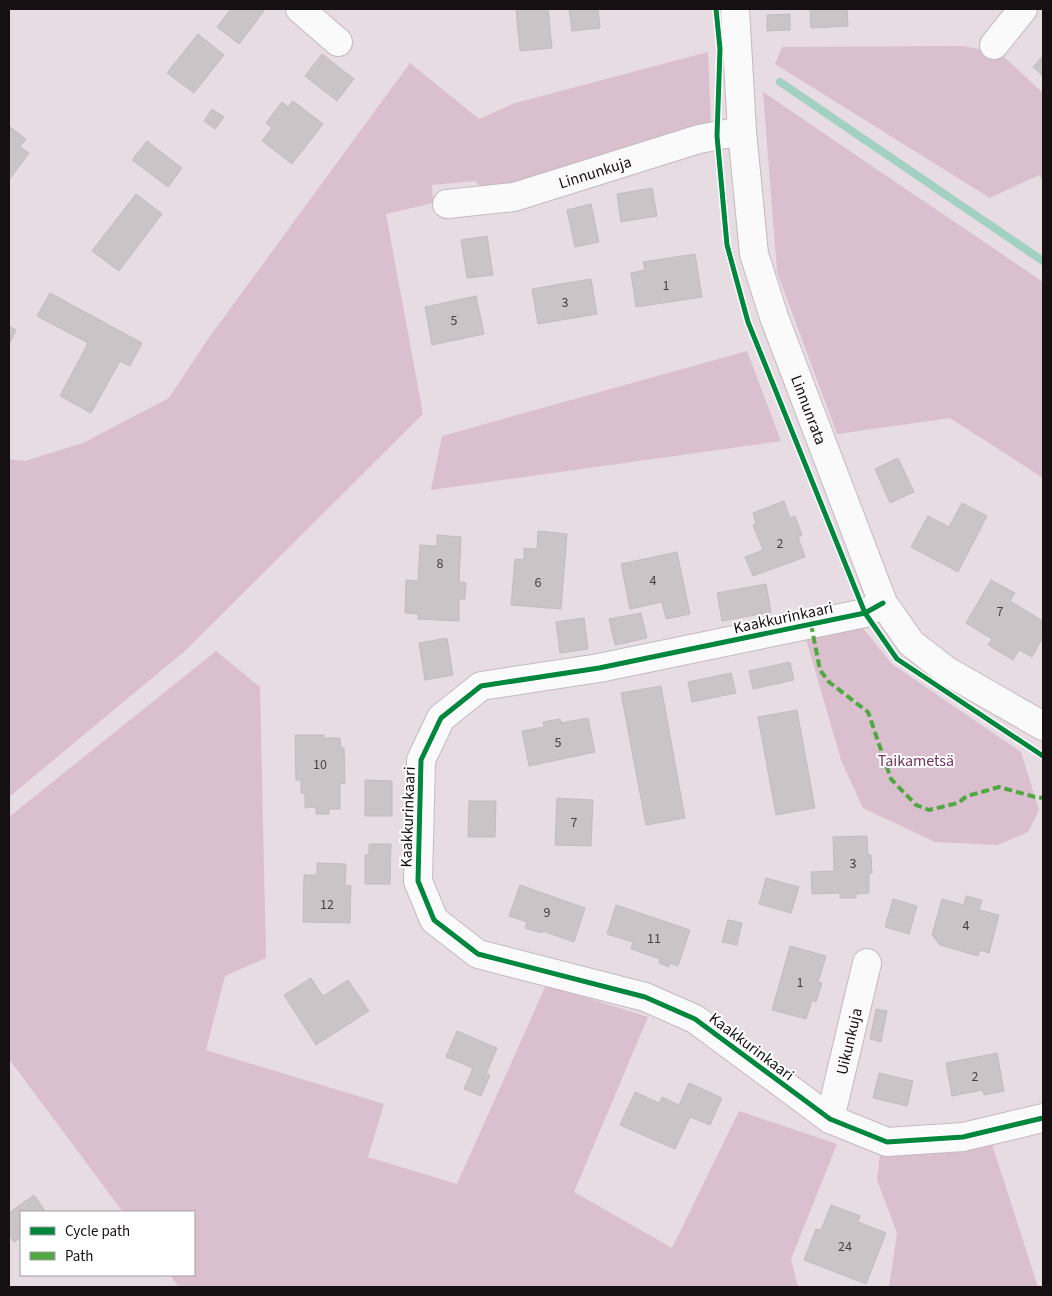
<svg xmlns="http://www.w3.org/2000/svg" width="1052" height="1296" font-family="'Source Sans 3',sans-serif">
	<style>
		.green { fill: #dabfce }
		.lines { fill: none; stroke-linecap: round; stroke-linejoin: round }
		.stream { stroke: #a2d0c1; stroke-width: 8 }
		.building { fill: #cbc4c7; stroke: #c3bcbf }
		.minor-casing { stroke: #c2babe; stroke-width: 30 }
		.minor { stroke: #fbfafb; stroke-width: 28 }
		.quiet { stroke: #51a842; stroke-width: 4; stroke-dasharray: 8 4; stroke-linecap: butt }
		.cycleway-casing { stroke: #fff; stroke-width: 8 }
		.cycleway { stroke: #00873e; stroke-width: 5 }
		.labels { text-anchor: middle; stroke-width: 4; stroke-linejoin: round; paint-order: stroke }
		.number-label { font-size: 14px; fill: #453f42 }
		.street-label { font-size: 16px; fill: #161013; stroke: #fff }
		.park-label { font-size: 16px; fill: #77335d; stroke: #fff }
	</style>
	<rect width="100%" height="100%" fill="#e7dce2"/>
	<path class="green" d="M963,46l37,7 43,40v88l-4,-6 -49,23 -215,-134 7,-17z
		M708,52l3,74 -226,65 -10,-10 -43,4 1,18 -47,11 37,200 -237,236 -177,147v-338l16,2 58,-18 86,-45 39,-59 202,-276 69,56 36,-16z
		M763,92l280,190v196l-93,-60 -113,16 -60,-162z
		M747,351l34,90 -350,49 11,-54z
		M861,626l31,38 129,88 18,58 -11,22 -30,13 -63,-3 -72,-34 -22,-48 -35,-121z
		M216,651l44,36 6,271 -41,18 -19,74 178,54 -16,53 89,27 89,-199 102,32 -74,175 98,56 67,-137 98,33 -46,115 7,28h-619l-9,-12h24v-63h-71l-114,-153v-242z
		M992,1144l46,143h-149l8,-54 -20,-53 3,-26 20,-1z"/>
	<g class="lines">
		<path class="stream" d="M780,82l263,179"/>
	</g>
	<path class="building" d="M231,9h30l3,2 -25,33 -22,-17z
		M516,9h32l4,39 -32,3z
		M569,9h29l2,19 -28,3z
		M810,9h37l1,17 -37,2z
		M790,14v16l-23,1v-16z
		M198,34l26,21 -30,38 -27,-20z
		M322,54l32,25 -17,22 -32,-25z
		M1043,56v20l-10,-9z
		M293,101l30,23 -31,40 -30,-23 10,-13 -6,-5 16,-21 6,5z
		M212,109l12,8 -9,12 -11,-8z
		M9,126l17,13 -6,8 9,6 -20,27z
		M147,141l35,27 -14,19 -36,-27z
		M652,188l5,28 -36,6 -4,-28z
		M136,194l26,20 -43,57 -27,-20z
		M591,204l8,38 -24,5 -8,-37z
		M487,236l6,39 -26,3 -6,-38z
		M695,254l7,43 -66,10 -5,-34 14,-3 -2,-8z
		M591,279l6,35 -59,10 -6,-35z
		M50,293l92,50 -12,23 -10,-5 -29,52 -31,-17 28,-53 -51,-27z
		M476,296l8,38 -52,11 -7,-38z
		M9,326l7,4 -7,15z
		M898,458l16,34 -24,11 -15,-34z
		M784,501l6,17 5,-2 7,19 -4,2 7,20 -52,19 -8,-19 18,-7 -10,-25 3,-1 -3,-11z
		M962,503l25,13 -29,56 -47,-25 17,-31 21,11z
		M538,531l29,3 -6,75 -50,-4 4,-46 9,1v-12l13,1z
		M437,535l24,2 -2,45 7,1 -1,16h-6v22l-41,-2v-5l-13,-1 1,-33 12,1 2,-36 17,1z
		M677,552l13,62 -24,5 -4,-17 -32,7 -9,-45z
		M991,580l24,13 -5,8 33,20v16l-11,20 -13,-7 -6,10 -25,-15 4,-6 -26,-16z
		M766,584l5,28 -49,9 -5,-28z
		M641,613l6,25 -32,7 -6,-26z
		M584,618l4,31 -28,4 -4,-31z
		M447,638l6,37 -28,5 -6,-37z
		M790,662l4,18 -41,9 -4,-18z
		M731,673l5,20 -44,9 -4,-20z
		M661,686l24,132 -39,7 -25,-132z
		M797,710l18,98 -39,7 -18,-98z
		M588,718l7,34 -66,14 -7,-35 22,-4 -1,-5 17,-3 1,4z
		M295,735h29v3h16l1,10h3l1,35 -5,1v25h-11v5h-13v-7l-11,1v-15h-4v-13h-5z
		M365,780l27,1v35h-27z
		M557,798l36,2 -2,46 -36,-1z
		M469,801h27l-1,36h-27z
		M867,836l1,19h3l1,18h-3v20l-13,1v4h-16v-5l-28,1 -1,-22 23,-1 -1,-34z
		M369,844h22l-1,40h-25v-29h4z
		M317,863l29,1 -1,21 6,1 -1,37 -47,-1 1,-47h13z
		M766,878l33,9 -8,26 -32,-9z
		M520,885l65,23 -11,34 -31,-11 -1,2 -17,-5 2,-6 -18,-6z
		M966,896l16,4 -3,10 20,5 -10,38 -9,-3 -2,6 -38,-11 -8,-10 10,-36 22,6z
		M893,899l24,7 -8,28 -24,-7z
		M616,905l74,25 -12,36 -8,-3 -1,4 -10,-4 1,-4 -29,-10 2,-7 -26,-8z
		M728,920l14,3 -5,22 -15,-3z
		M790,946l36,10 -8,26 4,1 -6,19 -4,-2 -6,19 -34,-9z
		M311,978l12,18 25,-16 21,31 -53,34 -32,-50z
		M876,1009l11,2 -6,31 -11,-3z
		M457,1031l40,17 -11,26 4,1 -9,21 -17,-7 9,-21 -27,-11z
		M997,1053l7,38 -20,4 -1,-5 -31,6 -6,-33z
		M879,1073l34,8 -6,25 -34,-8z
		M689,1083l33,15 -12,27 -20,-8 -15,32 -55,-24 15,-33 24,11 3,-6 17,8z
		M34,1195l12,17h-25v25l-7,5 -5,-7v-22z
		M831,1205l29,11 -2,6 28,11 -20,51 -62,-24 12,-31 5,1z"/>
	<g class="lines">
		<g class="minor-casing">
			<g id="minor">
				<path d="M300,9l38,33"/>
				<path id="s1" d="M735,9l7,122 12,123 20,63 109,286 28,40 36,28 96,55"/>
				<path d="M994,45l29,-36"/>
				<path id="s2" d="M447,204l67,-7 185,-58 43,-8"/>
				<path d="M883,603l-18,10 -266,55 -118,18 -40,32 -20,42 -3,121 16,39 44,34 167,43 50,22 135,100 57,23 76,-5 80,-19"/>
				<path id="s3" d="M830,1119l37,-156"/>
			</g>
		</g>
		<use href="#minor" class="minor"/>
		<path class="quiet" d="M811,624l9,46 9,12 39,30 23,67 25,26 13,5 29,-7 9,-7 32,-9 36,10 8,1"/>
		<g class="cycleway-casing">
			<path id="cycleway" d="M716,9l4,40 -3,87 10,109 21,77 117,291 32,46 146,97
				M883,603l-18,10 -266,55 -118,18 -40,32 -20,42 -3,121 16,39 44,34 167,43 50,22 135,100 57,23 76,-5 80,-19"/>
		</g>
		<use href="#cycleway" class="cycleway"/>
	</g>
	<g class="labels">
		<g class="number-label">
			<text x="666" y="290">1</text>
			<text x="565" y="307">3</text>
			<text x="454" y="325">5</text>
			<text x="780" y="548">2</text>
			<text x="440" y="568">8</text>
			<text x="653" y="585">4</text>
			<text x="538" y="587">6</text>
			<text x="1000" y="616">7</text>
			<text x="558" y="747">5</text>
			<text x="320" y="769">10</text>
			<text x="574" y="827">7</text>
			<text x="853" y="868">3</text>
			<text x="327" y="909">12</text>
			<text x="547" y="917">9</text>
			<text x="966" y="930">4</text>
			<text x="654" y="943">11</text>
			<text x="800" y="987">1</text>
			<text x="975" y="1081">2</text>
			<text x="845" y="1251">24</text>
		</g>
		<g class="street-label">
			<text dy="6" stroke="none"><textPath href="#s2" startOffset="152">Linnunkuja</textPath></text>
			<text dy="6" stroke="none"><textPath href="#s1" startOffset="411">Linnunrata</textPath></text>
			<text transform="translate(783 617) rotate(-12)" y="6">Kaakkurinkaari</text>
			<text transform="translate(407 817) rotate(-88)" y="6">Kaakkurinkaari</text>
			<text dy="6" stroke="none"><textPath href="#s3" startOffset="80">Uikunkuja</textPath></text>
			<text transform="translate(752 1046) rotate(37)" y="6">Kaakkurinkaari</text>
		</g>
		<g class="park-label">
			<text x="916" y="766">Taikametsä</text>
		</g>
	</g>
	<rect width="1052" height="1296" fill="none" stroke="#161013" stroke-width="20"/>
	<rect x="20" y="1211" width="175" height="65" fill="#ffffff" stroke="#a29fa1"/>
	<rect x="30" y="1227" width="25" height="8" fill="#00873e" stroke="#a29fa1"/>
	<text x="65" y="1236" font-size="15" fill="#161013">Cycle path</text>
	<rect x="30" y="1252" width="25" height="8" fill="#51a842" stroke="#a29fa1"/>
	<text x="65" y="1261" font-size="15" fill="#161013">Path</text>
</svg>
